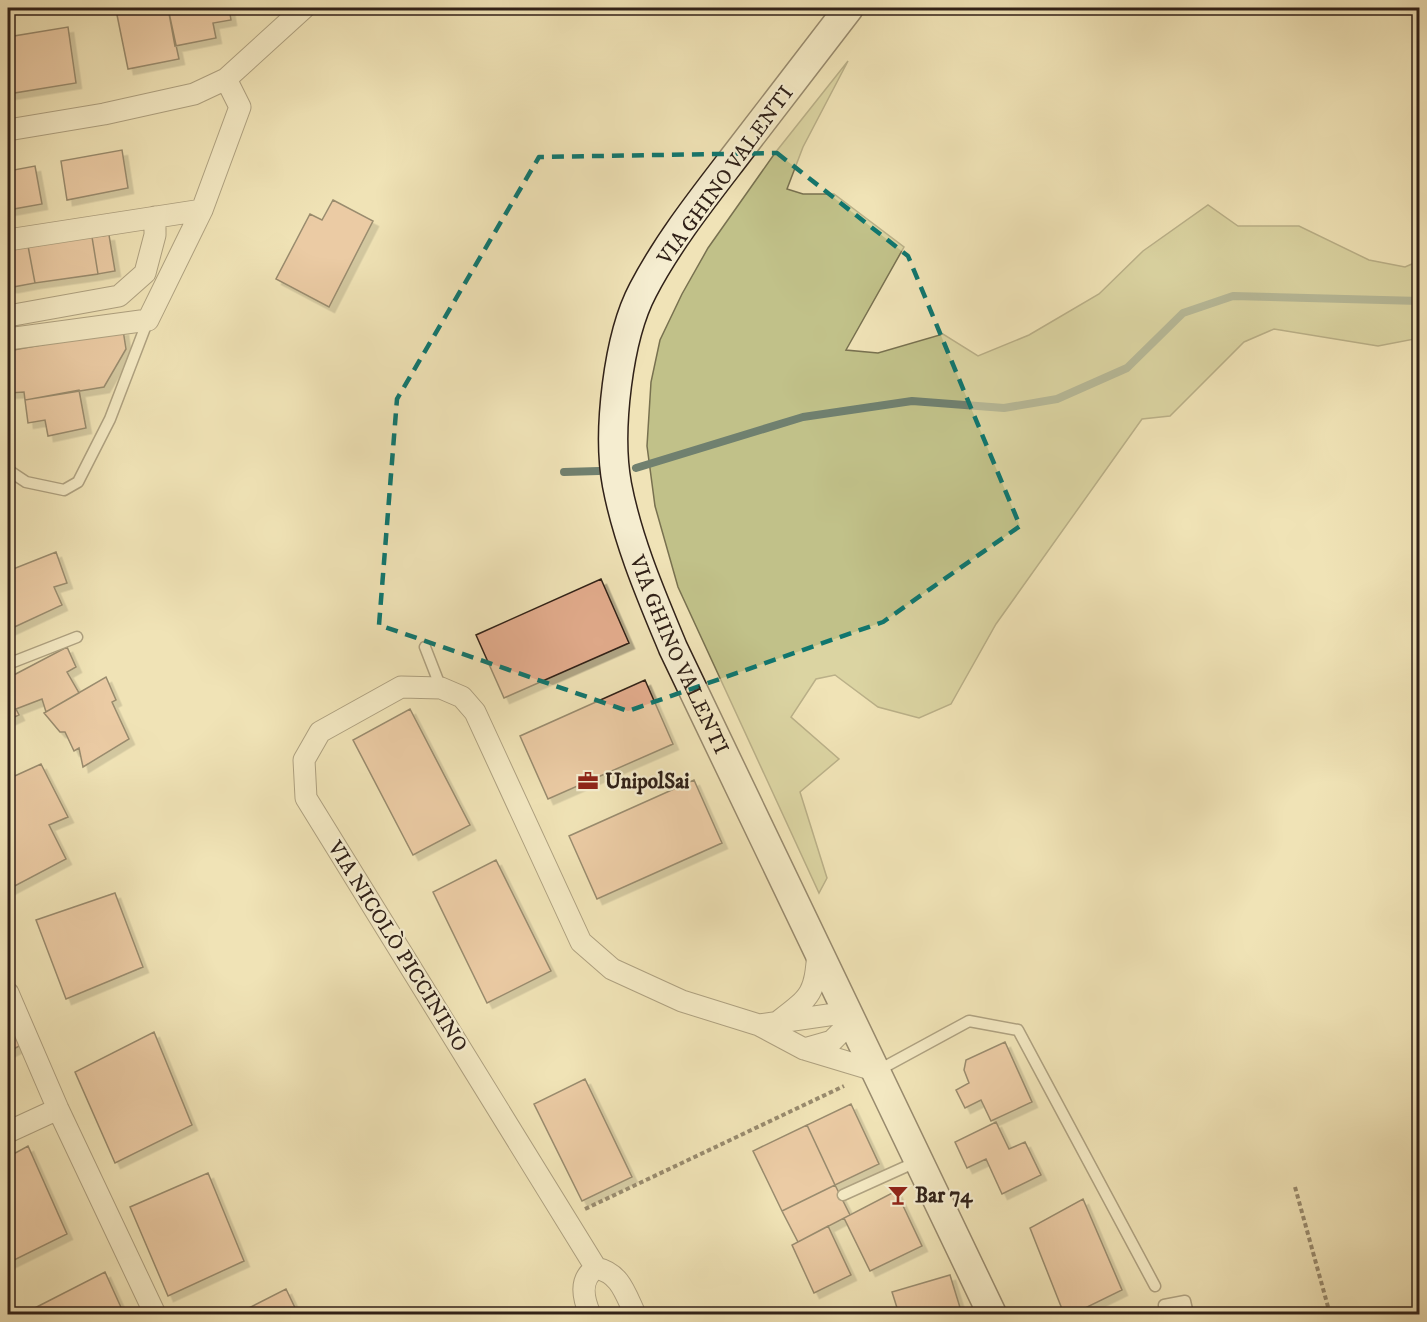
<svg xmlns="http://www.w3.org/2000/svg" width="1427" height="1322" font-family="'IM FELL DW Pica',serif">
	<style>
		.green { fill: #c1c189; stroke: #787150; stroke-width: 1.5 }
		.lines { fill: none; stroke-linecap: round; stroke-linejoin: round }
		.stream { stroke: #70806f; stroke-width: 8 }
		.building { fill: #e4ad8e; stroke: #302118; stroke-width: 1.5; filter: url(#shadow) }
		.service-casing { stroke: #605240; stroke-width: 13 }
		.minor-casing { stroke: #605240; stroke-width: 23 }
		.secondary-casing { stroke: #302118; stroke-width: 31 }
		.path { stroke: #302118; stroke-width: 4; stroke-dasharray: 4.5 3; stroke-linecap: butt }
		.service { stroke: #f5edd0; stroke-width: 10 }
		.minor { stroke: #f5edd0; stroke-width: 21 }
		.secondary { stroke: #f5edd0; stroke-width: 28 }
		.marked { fill: none; stroke: #0f766e; stroke-width: 4.5; stroke-dasharray: 12 8; stroke-linejoin: round }
		.labels { text-anchor: middle; stroke-width: 4.5; stroke-linejoin: round; paint-order: stroke }
		.street-label { font-size: 21px; fill: #302118; stroke: #f5edd0 }
		.poi-label { font-size: 21px; font-weight: bold; fill: #302118; stroke: #f5edd0; text-anchor: start }
	</style>
	<defs>
		<filter id="shadow"><feDropShadow dx="5.5" dy="5.5" stdDeviation="0" flood-color="#0004"/></filter>
	</defs>
	<rect width="100%" height="100%" fill="#f0e3b7"/>
	<filter id="stains"><feTurbulence type="fractalNoise" baseFrequency=".00333" numOctaves="4"/><feColorMatrix values="0 0 0 0 .2 0 0 0 0 .09 0 0 0 0 .02 0 0 0 .5 -.17"/></filter>
	<radialGradient id="worn" r=".72"><stop offset=".6" stop-color="#630" stop-opacity="0"/><stop offset="1" stop-color="#630" stop-opacity=".3"/></radialGradient>
	<path class="green" d="M848,61l-45,86 -16,42 16,5h31l70,53 -58,103 32,3 65,-19 35,22 51,-21 70,-41 44,-43 65,-46 30,21h61l70,34 36,7 14,-6 1,77 -42,8 -104,-17 -30,13 -74,74 -28,3 -146,205 -45,80 -32,14 -41,-11 -43,-32 -19,4 -25,38 48,42 -39,33 27,86 -8,15 -141,-306 -23,-81 -8,-60 4,-64 9,-42 22,-46 26,-46 67,-95z"/>
	<g class="lines">
		<path class="stream" d="M636,468l167,-51 109,-16 92,7 53,-9 70,-31 56,-55 50,-17 187,5
			M564,472l35,-1"/>
	</g>
	<path class="building" d="M128,8h40l11,51 -51,10 -12,-59z
		M168,8h61l2,12 -18,3 3,15 -41,8z
		M68,27l8,56 -68,11v-57z
		M122,150l6,38 -61,12 -6,-39z
		M35,166l7,38 -34,6v-39z
		M333,200l40,21 -44,86 -53,-28 34,-65 12,6z
		M109,235l6,36 -17,3 -6,-37z
		M92,237l6,37 -63,9 -7,-37z
		M28,246l7,37 -22,4 -5,-40z
		M8,253l5,34h-5z
		M123,330l3,19 -22,38 -79,13 -1,-8 -15,1 -1,-42z
		M79,390l7,38 -38,8 -3,-16 -17,3 -3,-23z
		M56,552l11,31 -13,4 8,18 -54,25v-59z
		M601,579l28,64 -125,55 -28,-63z
		M67,647l9,20 -9,5 12,21 -33,19 -4,-13 -26,10 3,6 -11,5v-42z
		M106,677l10,23 -4,2 17,37 -46,28 -4,-19 -5,3 -9,-19h-5l-16,-19z
		M645,680l28,64 -125,55 -28,-63z
		M410,709l60,116 -57,30 -60,-115z
		M41,764l27,53 -19,8 17,34 -57,30 -1,-54 4,-2 -4,-11v-43z
		M694,780l28,63 -125,56 -28,-63z
		M496,860l55,111 -64,32 -54,-111z
		M115,893l28,74 -77,32 -30,-79z
		M8,1008l17,35 -17,9z
		M154,1032l38,93 -77,38 -40,-91z
		M1005,1042l27,60 -41,19 -10,-21 -16,8 -9,-18 13,-7 -5,-13 2,-10z
		M585,1079l47,98 -50,24 -48,-97z
		M851,1104l28,60 -44,21 -28,-60z
		M996,1122l13,27 16,-7 16,33 -39,19 -16,-35 -19,9 -12,-26z
		M807,1125l28,60 -53,26 -29,-60z
		M28,1146l39,88 -59,29v-106z
		M208,1173l36,88 -76,35 -38,-89z
		M835,1185l15,30 -52,27 -16,-31z
		M896,1191l26,55 -52,25 -26,-53z
		M1083,1199l39,91 -49,24h-9l-34,-86z
		M828,1226l23,49 -37,18 -22,-48z
		M105,1272l19,42h-101z
		M950,1275l12,39h-63l-7,-22z
		M286,1289l12,25h-61z"/>
	<g class="lines">
		<g class="service-casing">
			<path id="service" d="M8,470l18,12 38,8 14,-8 32,-63 38,-99
				M425,647l16,41
				M8,664l69,-27
				M877,1071l92,-50 49,9 137,256
				M843,1195l73,-33
				M1164,1305l21,-4 3,13"/>
		</g>
		<g class="minor-casing">
			<path id="minor" d="M8,130l96,-16 90,-20 32,-15 78,-71
				M8,240l194,-30
				M8,316l111,-20 26,-23 10,-38v-18
				M8,339l140,-19 54,-110 38,-103 -14,-28
				M8,993l50,116 97,205
				M779,1021c33,-25 36,-28 39,-70
				M759,1025l76,-11 17,7 -20,20 -28,8
				M8,1132l50,-23
				M596,1268l-290,-470 -2,-38 16,-28 81,-45 40,1 21,9 13,15 106,230 31,27 70,32 77,24 45,24 73,22
				M590,1314c-7,-16 -11,-35 6,-46 24,5 29,25 39,46"/>
		</g>
		<g class="secondary-casing">
			<g id="secondary">
				<path id="s1" d="M849,8c-38,49 -75,98 -113,147 -33,43 -68,87 -93,135 -25,47 -36,142 -26,195 11,57 34,110 56,163l319,666"/>
			</g>
		</g>
		<path class="path" d="M1295,1187l35,127
			M585,1209l259,-123"/>
		<use href="#service" class="service"/>
		<use href="#minor" class="minor"/>
		<use href="#secondary" class="secondary"/>
	</g>
	<path d="M0 0H1427V1322H0ZM777,153l131,103 112,270 -137,96 -255,89 -249,-86 18,-226 142,-242z" fill="#f0e3b7" fill-opacity=".55" fill-rule="evenodd"/>
	<path class="marked" d="M777,153l131,103 112,270 -137,96 -255,89 -249,-86 18,-226 142,-242z"/>
	<defs>
		<g id="office-bare" transform="scale(1.62)"><path d="M-6-3h4V-5.5h4V-3h4V5H-6ZM-1-4.5V-3h2v-1.5ZM-6 0V1H6V0Z" fill="#8f2418" stroke="#f5edd0" stroke-width="2.5" paint-order="stroke"/></g>
		<g id="bar-bare" transform="scale(1.62)"><path d="M-6-5H6L.8 .8V4.5H3.5V6h-7V4.5H-.8V.8Z" fill="#8f2418" stroke="#f5edd0" stroke-width="2.5" paint-order="stroke"/></g>
	</defs>
	<g fill-rule="evenodd">
		<use href="#office-bare" x="588" y="781"/>
		<use href="#bar-bare" x="898" y="1195"/>
	</g>
	<g class="labels">
		<g class="street-label">
			<text transform="translate(725 175) rotate(-54)" y="7">VIA GHINO VALENTI</text>
			<text dy="7" stroke="none"><textPath href="#s1" startOffset="730">VIA GHINO VALENTI</textPath></text>
			<text transform="translate(398 946) rotate(58)" y="7">VIA NICOLÒ PICCININO</text>
		</g>
		<g class="poi-label">
			<text x="605" y="788">UnipolSai</text>
			<text x="915" y="1202">Bar 74</text>
		</g>
	</g>
	<rect width="1427" height="1322" fill="none" stroke="#f0e3b7" stroke-width="30"/>
	<rect x="9" y="9" width="1409" height="1304" fill="none" stroke="#302118" stroke-width="3"/>
	<rect x="15" y="15" width="1397" height="1292" fill="none" stroke="#302118" stroke-width="1.5"/>
	<rect width="100%" height="100%" filter="url(#stains)"/>
	<rect width="100%" height="100%" fill="url(#worn)"/>
</svg>
